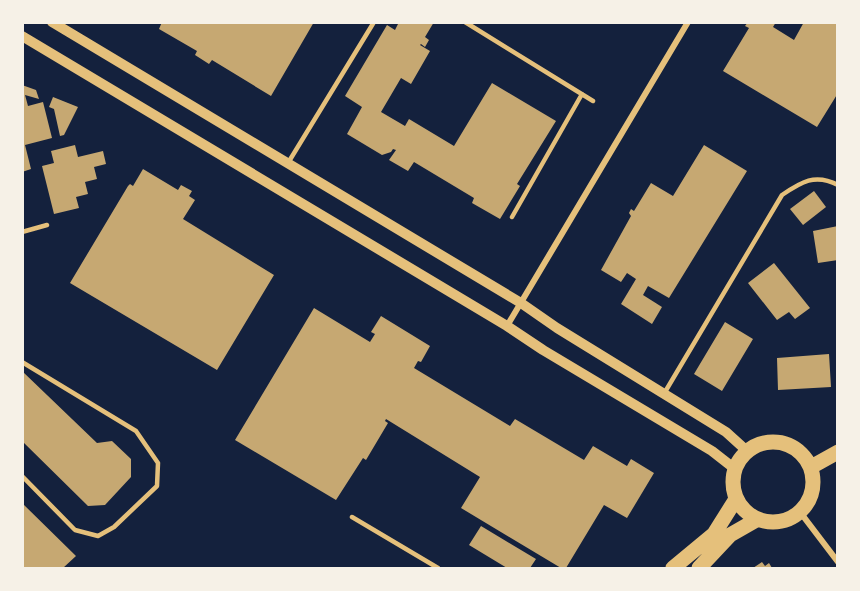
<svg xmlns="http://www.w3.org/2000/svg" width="860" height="591" font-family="'Open Sans',sans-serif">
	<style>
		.building { fill: #c6a872 }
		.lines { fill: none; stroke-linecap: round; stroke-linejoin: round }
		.service { stroke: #e5c07b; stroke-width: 4.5 }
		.minor { stroke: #e5c07b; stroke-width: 6 }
		.tertiary { stroke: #e5c07b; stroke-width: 10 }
		.primary { stroke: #e5c07b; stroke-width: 15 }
	</style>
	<rect width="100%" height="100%" fill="#14213d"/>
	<path class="building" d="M162,22h152l-43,74 -59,-36 -3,4 -14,-9 2,-4 -38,-22z
		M399,22h35l-9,15 4,3 -4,7 -4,-3 -1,1 10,6 -19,33 -10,-6 -20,34 24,14 4,-7 45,27 38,-63 64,38 -39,63 3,2 -20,33 -28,-16 2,-5 -60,-36 -6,9 -19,-11 7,-10 -3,-1 -2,3 -9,3 -35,-21 15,-27 -17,-11 42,-71 8,5z
		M748,22h28l-3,5 21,13 10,-18h31l3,2v69l-21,34 -94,-56 26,-43 -4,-2z
		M22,85l14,5 3,9 -14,-4 3,11 15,-4 9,36 -27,7 6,24 -9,3z
		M53,97l25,10 -14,28 -4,1 -6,-27 -5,-2z
		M75,145l3,12 25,-6 3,13 -12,3 3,12 -12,3 3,12 -12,3 3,11 -25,6 -12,-48 12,-3 -3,-12z
		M704,145l43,26 -78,127 -21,-12 -5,9 19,12 -10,17 -31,-20 15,-25 -9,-6 -6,9 -20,-12 30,-54 -2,-3 2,-4 3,2 17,-28 22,13z
		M143,169l35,21 3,-5 11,6 -3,5 6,4 -12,19 91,56 -57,95 -147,-87 58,-97 2,-2 3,2z
		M814,191l12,16 -23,18 -13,-16z
		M838,226v34l-20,3 -5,-32z
		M774,263l36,45 -15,11 -6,-7 -12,8 -29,-37z
		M314,308l56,34 5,-8 -4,-2 10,-16 49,30 -9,16 -3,-1 -4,7 96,58 5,-7 69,41 9,-14 34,20 4,-7 23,14 -27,45 -23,-13 -38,63h-5l-100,-60 19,-31 -94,-58 -1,2 3,2 -22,37 -3,-2 -27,42 -101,-60z
		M725,322l28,17 -31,52 -28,-17z
		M829,354l2,33 -53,3 -1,-32z
		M22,371l75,72 15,-2 19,18v18l-26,28 -17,1 -66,-65z
		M22,503l54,53 -13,12h-41z
		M481,526l55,33 -6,9h-23l-38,-23z
		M762,562l3,4 4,-3 3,5h-19z"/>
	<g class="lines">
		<path class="service" d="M465,22l128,79
			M288,163l86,-141
			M512,217l70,-123
			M22,232l25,-7
			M22,362l114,69 22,32 -1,23 -43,41 -16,9 -23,-6 -53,-54
			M665,392l117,-197c19,-13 33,-22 56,-10
			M352,517l86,51"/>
		<path class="minor" d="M507,326l181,-304
			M800,512l38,50"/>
		<path class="tertiary" d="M52,22l469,281 36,25 169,104 21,19
			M22,36l485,290 36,24 169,101 23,18"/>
		<path class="primary" d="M733 482a40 40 0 1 1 80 0a40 40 0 1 1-80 0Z
			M811,467l27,-15
			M673,568l41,-34 22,-35
			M699,568l31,-33 28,-16"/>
	</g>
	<rect width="860" height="591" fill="none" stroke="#f6f1e7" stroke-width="48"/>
</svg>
